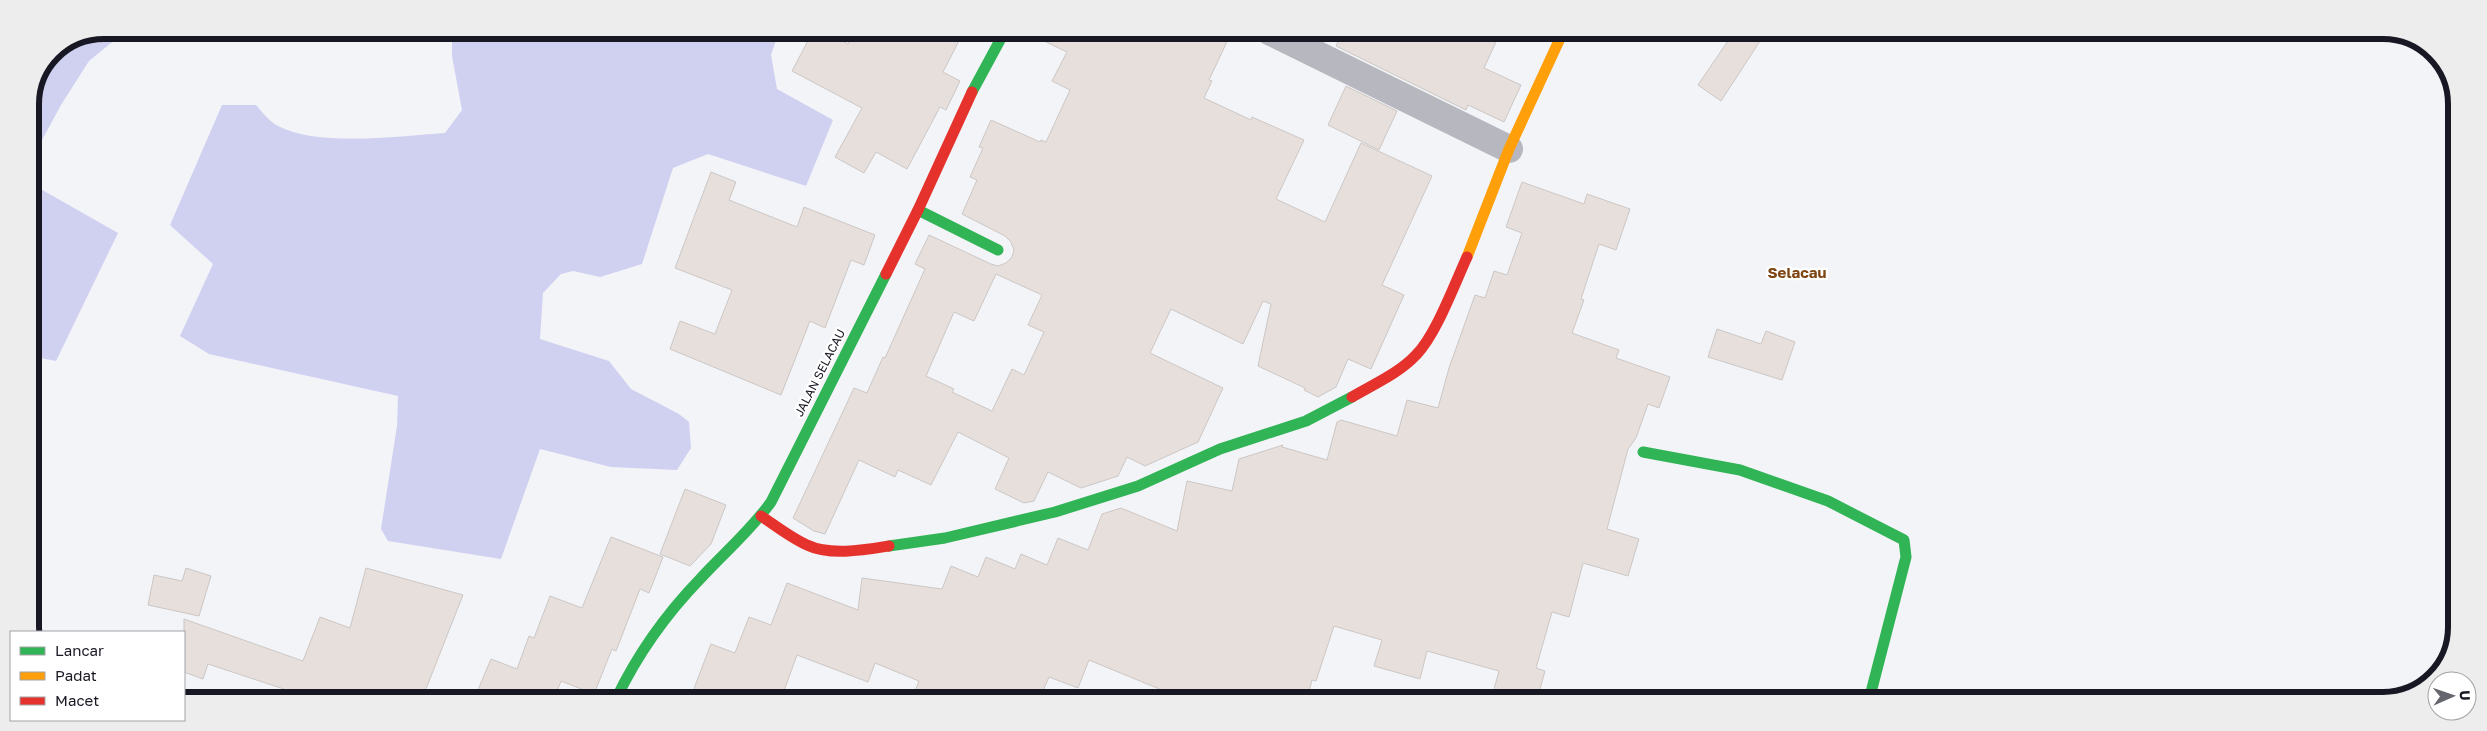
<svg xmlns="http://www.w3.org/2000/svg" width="2487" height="731" font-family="'Golos Text',sans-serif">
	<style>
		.forest { fill: #d0d0f1 }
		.building { fill: #e7dfdb; stroke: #ccc7c5; fill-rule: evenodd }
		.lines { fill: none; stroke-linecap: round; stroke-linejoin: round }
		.street { stroke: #b7b8bf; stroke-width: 28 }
		.fast { stroke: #30b455; stroke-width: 11 }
		.slow { stroke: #ff9f0a; stroke-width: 11 }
		.jam { stroke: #e5322d; stroke-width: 11 }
		.labels { text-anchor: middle; stroke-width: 4.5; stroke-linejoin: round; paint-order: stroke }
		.street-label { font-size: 12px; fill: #181824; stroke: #fff }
		.quarter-label { font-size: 15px; font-weight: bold; fill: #7f4512; stroke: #fff }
		.rim { fill: none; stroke: #181824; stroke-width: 6 }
	</style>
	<rect width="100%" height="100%" fill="#f3f4f8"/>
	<path class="forest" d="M104,30h23l-38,31 -28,44 -31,57v-58l22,-52z
		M452,30l327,1 -8,24 6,34 56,31 -27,66 -98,-32 -35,14 -31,96 -42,13 -27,-6 -12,3 -18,19 -3,46 69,22 22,28 48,25 10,8 2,26 -14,22 -66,-3 -71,-18 -39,110 -113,-18 -7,-12 16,-103 1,-30 -189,-42 -29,-18 33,-72 -43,-39 52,-120h34c6,7 14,17 22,21 39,21 122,10 167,7l17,-23 -10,-54z
		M30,183l88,50 -62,128 -26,-5z"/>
	<path class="building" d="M813,31h12l23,13 7,-13h109l-21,41 17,9 -14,29 -6,-3 -33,62 -31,-17 -12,21 -29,-16 27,-49 -70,-37z
		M1023,31h209l-23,49 3,1 -8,17 47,22 1,-3 52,23 -28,59 49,23 36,-79 71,33 -50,109 22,10 -33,74 -23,-10 -12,28 -18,10 -14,-7 1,-2 -47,-22 13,-62 -8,-3 -20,43 -72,-35 -21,44 73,35 -25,54 -53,24 -18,-9 -9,19 -37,12 -33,-16 -14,29 -10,2 -29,-14 14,-31 -51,-26 -27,53 -33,-15 -3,7 -36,-17 -34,74 -11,-3 -21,-13 61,-130 13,5 16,-36 2,1 40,-89 -10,-5 14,-29 62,29 7,2 8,-3 6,-6 2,-7 -3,-8 -6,-6 -43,-22 15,-34 -7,-3 13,-29 -4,-1 12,-27 49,22 1,-2 5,2 24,-52 -18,-9 15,-29zM996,274l46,21 -14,30 16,7 -20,43 -12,-6 -20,42 -40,-19 2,-3 -28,-13 28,-64 20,9z
		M1343,31h158l-17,37 37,17 -17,37 -36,-17 -2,5 -130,-64z
		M1734,32h32l-45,69 -23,-16z
		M1346,86l51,25 -18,39 -51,-25z
		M711,172l25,10 -7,18 68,27 7,-20 71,28 -11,30 -13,-5 -26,68 -15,-7 -29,74 -111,-46 10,-28 35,13 17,-44 -57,-22z
		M1522,182l62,22 3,-10 43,15 -14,41 -17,-6 -18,55 3,1 -12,33 47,17 -3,8 54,19 -11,31 -11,-4 -12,34 -8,11 -21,80 32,10 -11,37 -45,-13 -14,54 -17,-5 -16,56 9,3 -8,29h-46l8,-29 -72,-20 -7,28 -46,-13 8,-26 -48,-14 -18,55 -4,-1 -5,20h-121l-97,-40 -11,28 -29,-11 -10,23 -127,-1 7,-18 -44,-18 -7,19 -71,-27 -16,44h-91l21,-55 24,9 14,-36 22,8 16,-42 71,27 4,-32 80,11 9,-23 27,11 8,-20 29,12 6,-15 26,11 11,-27 30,12 14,-36 19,-6 56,23 10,-50 45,10 7,-32 44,-14 -1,2 45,13 10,-38 4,-2 56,16 10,-36 31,8 11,-40 26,-73 10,3 9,-27 13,4 15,-42 -16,-6z
		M1717,329l44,15 5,-13 29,11 -13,38 -74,-23z
		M685,489l41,16 -15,39 -21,22 -30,-12z
		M611,537l52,20 -14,36 -9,-4 -24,62 -4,-2 -18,45 -33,-13 -7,18h-80l17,-40 26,10 12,-33 5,2 16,-42 32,12z
		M186,568l25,8 -12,40 -51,-11 6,-30 28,6z
		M366,568l97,27 -41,104h-108l-106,-35 -5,15 -19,-7v-53l119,42 17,-44 30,11z"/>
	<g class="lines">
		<path class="street" d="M1269,31l240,118"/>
		<path class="fast" d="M972,92l33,-61
			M918,210l80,40
			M1643,452l97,18 88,31 76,39 2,17 -37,143
			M889,546l56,-8 110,-26 83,-26 82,-37 86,-28 46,-24
			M616,699c22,-46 50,-85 85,-121 23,-25 50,-48 70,-76l115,-228"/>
		<path class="slow" d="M1467,257l42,-108 54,-117"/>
		<path class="jam" d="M886,274l32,-64 54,-118
			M1352,397c22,-13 46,-23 64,-42 20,-20 39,-72 51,-98
			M761,516c15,10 30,22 46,29 23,11 57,5 82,1"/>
	</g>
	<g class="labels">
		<g class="street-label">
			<text transform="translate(820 373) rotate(-63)" y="4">JALAN SELACAU</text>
		</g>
		<g class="quarter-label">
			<text x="1797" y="278">Selacau</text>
		</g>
	</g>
	<path d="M0 0H2487V731H0ZM104 39H2383A65 65 0 0 1 2448 104V627A65 65 0 0 1 2383 692H104A65 65 0 0 1 39 627V104A65 65 0 0 1 104 39Z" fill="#ededed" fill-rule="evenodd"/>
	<path class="rim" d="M104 39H2383A65 65 0 0 1 2448 104V627A65 65 0 0 1 2383 692H104A65 65 0 0 1 39 627V104A65 65 0 0 1 104 39Z"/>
	<rect x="10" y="631" width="175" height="90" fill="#ffffff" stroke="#a3a3a7"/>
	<rect x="20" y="647" width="25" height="8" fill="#30b455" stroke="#a3a3a7"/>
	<text x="55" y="656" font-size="15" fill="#181824">Lancar</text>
	<rect x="20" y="672" width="25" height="8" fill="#ff9f0a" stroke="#a3a3a7"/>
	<text x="55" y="681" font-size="15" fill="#181824">Padat</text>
	<rect x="20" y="697" width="25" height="8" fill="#e5322d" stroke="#a3a3a7"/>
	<text x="55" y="706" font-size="15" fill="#181824">Macet</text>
	<g transform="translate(2452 696) rotate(88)"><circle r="24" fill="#ffffff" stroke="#a3a3a7"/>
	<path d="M0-4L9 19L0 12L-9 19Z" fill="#65656e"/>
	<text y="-8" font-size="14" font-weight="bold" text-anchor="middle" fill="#181824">U</text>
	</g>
</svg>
